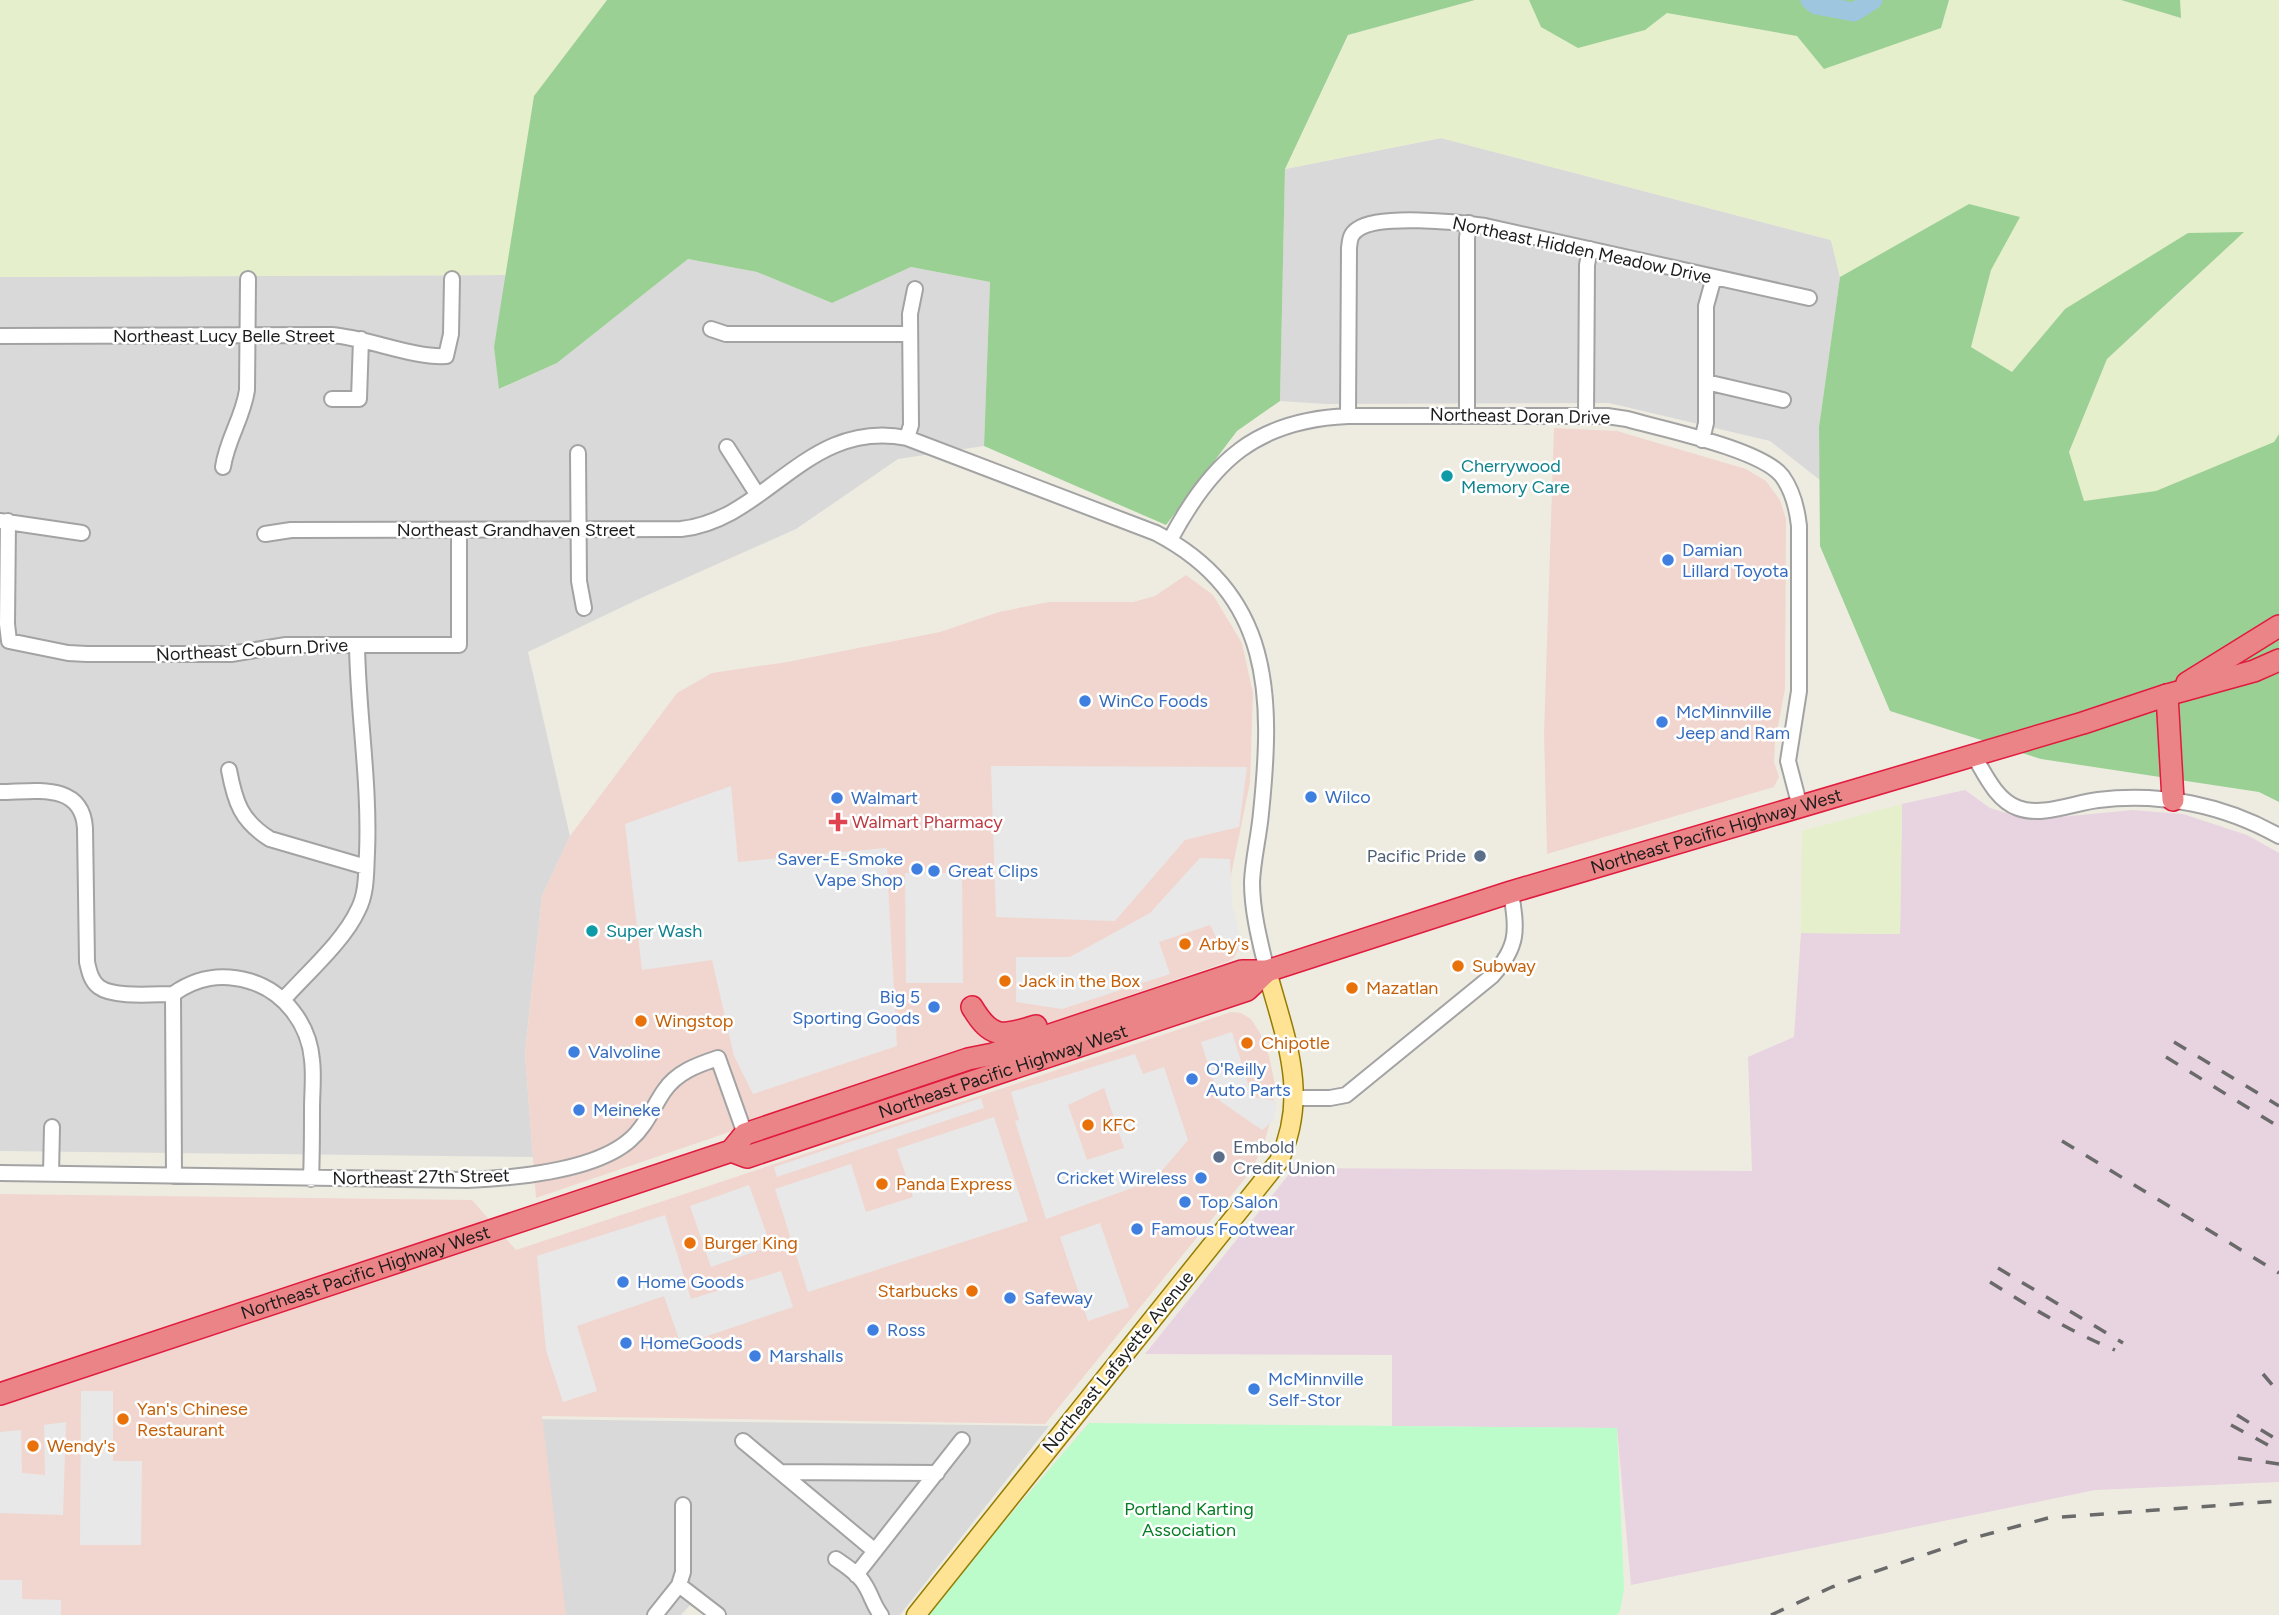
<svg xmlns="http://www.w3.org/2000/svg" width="2279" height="1615" font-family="Figtree,sans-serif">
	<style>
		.residential { fill: #dad9d9 }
		.commercial { fill: #f1d6cf }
		.industrial { fill: #e8d3e0 }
		.farmland { fill: #e6efcb }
		.forest { fill: #9bd094 }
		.park { fill: #bbfcca }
		.parking { fill: #e8e8e8; fill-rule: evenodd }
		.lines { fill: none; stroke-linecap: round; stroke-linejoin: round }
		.river { stroke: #9fc6df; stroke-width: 19 }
		.minor-casing { stroke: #a3a3a3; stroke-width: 18 }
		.major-casing { stroke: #947c00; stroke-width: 21 }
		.highway-casing { stroke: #e01b3e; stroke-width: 24 }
		.minor { stroke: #fff; stroke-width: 14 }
		.major { stroke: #ffe395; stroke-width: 18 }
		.highway { stroke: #eb8486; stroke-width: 21 }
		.rail { stroke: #6a6a6a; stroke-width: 3.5; stroke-dasharray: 14 14; stroke-linecap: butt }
		.culture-dot { fill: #0f9aa8; stroke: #fff; stroke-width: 2.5 }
		.shop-dot { fill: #3f7fe0; stroke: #fff; stroke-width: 2.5 }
		.health-dot { fill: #e0444e; stroke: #fff; stroke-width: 2.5 }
		.service-dot { fill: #5c6f8a; stroke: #fff; stroke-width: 2.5 }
		.food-dot { fill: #e8710a; stroke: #fff; stroke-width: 2.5 }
		.labels { text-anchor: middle; stroke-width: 5; stroke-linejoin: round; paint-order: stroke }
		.street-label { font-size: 18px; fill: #1c1c1c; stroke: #fff }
		.culture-label { font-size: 18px; fill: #0d838f; stroke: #fff; text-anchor: start }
		.shop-label { font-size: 18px; fill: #366cbe; stroke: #fff; text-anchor: start }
		.health-label { font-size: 18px; fill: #be3a42; stroke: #fff; text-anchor: start }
		.service-label { font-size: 18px; fill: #4e5e75; stroke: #fff; text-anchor: end }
		.food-label { font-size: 18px; fill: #c56008; stroke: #fff; text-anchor: start }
		.park-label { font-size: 18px; fill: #067f24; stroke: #fff }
	</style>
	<rect width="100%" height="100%" fill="#eeece1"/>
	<path class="residential" d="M1441,138l390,102 9,37 -21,150 1,53 -50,-39 -161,-38 -283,1 -46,-3 5,-232z
		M688,259l69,13 75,31 79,-36 79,15 -6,164 -86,13 -102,70 -155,69 -113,54 42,184 -28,60 -17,157 8,104 -533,-6v-874l507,-2 -13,72 6,42 57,-26z
		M530,1419l519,7 -149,189h-196l-14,-10 -9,10h-152z"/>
	<path class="commercial" d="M1554,428l63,3 129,38 20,12 14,19 6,19 -1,170 -10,53 -1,20 5,15 -5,10 -227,67 -3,-121z
		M1186,575l27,20 29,48 11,50 -3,90 -20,97v24l9,38 -1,8 -4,8 -7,4 -691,236 -11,-145 17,-157 28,-60 107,-143 35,-20 75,-11 153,-30 59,-20 50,-10h84l22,-6z
		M1231,1012l10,1 10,6 9,14 9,23 6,29 -2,27 -8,28 -13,30 -207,254 -503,-8 24,199h-566v-421l472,6 44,50z"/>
	<path class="industrial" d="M1965,790l25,18 39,12 103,-10 51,4 64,21 32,18v629l-184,8 -464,95 -14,-157 -225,-2v-71l-247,-1 149,-186 458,3 -4,-114 46,-20 7,-104 99,1 2,-130z"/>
	<path class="farmland" d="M0,0h607l-73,96 -27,179 -507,2z
		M1475,0h54l12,27 104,3 22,-17 130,23 144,-8 8,-28h172l59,18v-18h99v434l-5,8 -118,49 -72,10 -15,-49 38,-93 82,-75 -124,25 -53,63 -41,-25 20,-77 28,-53 -50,-13 -129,73 -9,-37 -390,-102 -156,31 64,-134z
		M1902,804l-2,130 -99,-1 1,-102z"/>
	<path class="forest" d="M607,0h868l-127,35 -63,134 -5,232 -43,30 -71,94 -182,-79 6,-164 -79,-15 -79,36 -75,-31 -69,-13 -131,104 -58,26 -5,-42 40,-251z
		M1529,0h420l-8,28 -117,41 -27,-33 -130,-23 -22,17 -67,18 -37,-21z
		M2121,0h59l1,18z
		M1969,204l51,13 -29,53 -20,77 41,25 53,-63 123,-76 56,-1 -137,127 -38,93 15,49 72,-10 118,-49 5,-8v368l-20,-10 -218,-33 -151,-48 -70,-165 -1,-119 21,-150z"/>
	<path class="park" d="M1089,1423l528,5 7,161 -4,22 -3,4h-693z"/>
	<path class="parking" d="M991,767v-1l256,1 -8,60 -54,13 -70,81 -119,-4z
		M731,786l7,76 148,-14 11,198 -144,48 -19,-38 -22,-96 -70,10 -17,-146z
		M1200,858l30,1 2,45 8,33 -21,6 -9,-18 -51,17 11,32 -108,35 -46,-7v-45h54l80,-44z
		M905,873h57l1,110h-57z
		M1232,1032l20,65 25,4 -3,19 -12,10 -42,-29 -19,-59z
		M1135,1054l8,20 21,-7 24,73 -34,40 -108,39 -31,-98 4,-1 -8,-28zM1104,1088l20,60 -37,12 -19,-55z
		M981,1098l3,10 -207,69 -3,-10z
		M994,1117l34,104 -220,71 -33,-103 76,-25 15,48 47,-15 -16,-48z
		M749,1185l22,61 -60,21 -21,-61z
		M665,1215l26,84 90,-28 12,36 -112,38 -17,-49 -87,30 20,65 -34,11 -17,-52 -9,-94z
		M1100,1223l29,84 -41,14 -28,-84z
		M81,1391h32v70h29l-1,84h-61z
		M66,1422l-3,93 -63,-2v-81l21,-2 1,43 23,2 -1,-50z
		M0,1580h22v19l39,1v15h-61z"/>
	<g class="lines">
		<path class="river" d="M1810,0l6,5 38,7 19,-12"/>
		<g class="minor-casing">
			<path id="minor" d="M711,329l15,5h184
				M0,336l332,-1c36,3 81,23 114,21l5,-22 1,-55
				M1706,382l77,18
				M332,399h27l2,-60
				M1467,415v-177l2,-15
				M1586,415l1,-150 3,-16
				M1348,416l1,-168c1,-8 1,-14 9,-19 21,-15 100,-7 127,-3l324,72
				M907,438l4,-13 -1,-111 5,-25
				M1702,440l4,-17v-117l8,-29
				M727,447l30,47
				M578,453l1,128 5,27
				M223,467c4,-28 20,-49 24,-77l1,-111
				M0,521l82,12
				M8,521l-1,103 2,17 59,12 19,1h144l55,-9h173v-115
				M265,534l26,-4 390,-1c86,-9 126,-111 226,-91l249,95c117,61 117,163 105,280 -2,23 -8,46 -9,69 0,30 8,60 15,89
				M1170,540c42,-79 86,-120 178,-124h259l20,3c35,10 134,30 155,57 11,15 15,32 17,50v165l-11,70 12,46
				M1974,756c11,18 22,44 44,52 24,9 55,-5 80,-8 62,-8 126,5 181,36
				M229,770c6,32 12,51 41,69l96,28
				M0,792c33,0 82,-11 85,36l2,134c2,9 4,19 12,25 15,11 55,7 74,7
				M173,994c24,-17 48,-21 76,-13 35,10 60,43 63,79 2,16 0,33 0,49 0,23 0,46 -1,70
				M173,994l1,182
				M283,1000c23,-26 61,-59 75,-90 9,-17 8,-38 9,-57 3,-70 -9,-139 -10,-208
				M1295,1098h35l16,-3 146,-119c27,-30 25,-45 19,-84
				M0,1173l467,7c46,-2 129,-9 164,-41 15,-13 22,-32 33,-48 13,-19 33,-26 54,-33l27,76
				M51,1174l1,-47
				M743,1441l132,110
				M780,1472l157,1
				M836,1559c10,7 23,15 29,26 7,11 8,20 16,30
				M856,1575l106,-135
				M679,1585l4,-13v-67
				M655,1615l24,-30 39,30"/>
		</g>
		<g class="major-casing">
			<path id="major" d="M916,1615l363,-454c31,-67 6,-123 -12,-190"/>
		</g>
		<g class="highway-casing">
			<g id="highway">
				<path d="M2187,683l92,-57"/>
				<path d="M2167,695l6,105"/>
				<path d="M972,1007c19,32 30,30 64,19"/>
				<path id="s1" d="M731,1151l16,6 500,-167 20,-19"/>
				<path id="s2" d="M0,1394l725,-241 6,-2 14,-17 223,-75 25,-5 249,-83h25l244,-79 572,-169 84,-28 87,-24 25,-11"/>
			</g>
		</g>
		<use href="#minor" class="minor"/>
		<use href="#major" class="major"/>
		<use href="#highway" class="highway"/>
		<path class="rail" d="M2174,1042l105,64
			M2166,1057l113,70
			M2062,1141l217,132
			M1998,1268l125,75
			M1990,1282c42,26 79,49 125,68
			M2263,1374l16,19
			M2237,1415l42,26
			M2231,1425l48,26
			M2238,1458l41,6
			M1771,1615l61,-28 39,-14 106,-36 71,-19 231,-17"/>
	</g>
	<g class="culture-dot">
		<circle cx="1447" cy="476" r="7"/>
		<circle cx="592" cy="931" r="7"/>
	</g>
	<g class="shop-dot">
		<circle cx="1668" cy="560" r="7"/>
		<circle cx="1085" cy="701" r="7"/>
		<circle cx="1662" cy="722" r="7"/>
		<circle cx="1311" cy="797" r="7"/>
		<circle cx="837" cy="798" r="7"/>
		<circle cx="917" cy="869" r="7"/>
		<circle cx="934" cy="871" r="7"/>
		<circle cx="934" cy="1007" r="7"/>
		<circle cx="574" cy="1052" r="7"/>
		<circle cx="1192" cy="1079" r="7"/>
		<circle cx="579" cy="1110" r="7"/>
		<circle cx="1201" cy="1178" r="7"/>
		<circle cx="1185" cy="1202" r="7"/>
		<circle cx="1137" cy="1229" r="7"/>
		<circle cx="623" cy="1282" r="7"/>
		<circle cx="1010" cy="1298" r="7"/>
		<circle cx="873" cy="1330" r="7"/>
		<circle cx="626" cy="1343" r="7"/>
		<circle cx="755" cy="1356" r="7"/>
		<circle cx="1254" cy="1389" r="7"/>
	</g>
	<path class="health-dot" d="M834.5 811.5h7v7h7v7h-7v7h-7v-7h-7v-7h7z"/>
	<g class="service-dot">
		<circle cx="1480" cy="856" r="7"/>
		<circle cx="1219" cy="1157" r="7"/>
	</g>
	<g class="food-dot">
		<circle cx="1185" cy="944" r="7"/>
		<circle cx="1458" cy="966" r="7"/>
		<circle cx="1005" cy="981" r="7"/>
		<circle cx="1352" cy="988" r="7"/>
		<circle cx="641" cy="1021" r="7"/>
		<circle cx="1247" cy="1043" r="7"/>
		<circle cx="1088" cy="1125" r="7"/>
		<circle cx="882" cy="1184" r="7"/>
		<circle cx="690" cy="1243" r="7"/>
		<circle cx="972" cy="1291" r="7"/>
		<circle cx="123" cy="1419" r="7"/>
		<circle cx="33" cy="1446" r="7"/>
	</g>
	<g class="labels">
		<g class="street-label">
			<text transform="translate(1582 250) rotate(12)" y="6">Northeast Hidden Meadow Drive</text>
			<text x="224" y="342">Northeast Lucy Belle Street</text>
			<text transform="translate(1520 416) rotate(1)" y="6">Northeast Doran Drive</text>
			<text x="516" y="536">Northeast Grandhaven Street</text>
			<text transform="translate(252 650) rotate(-3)" y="6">Northeast Coburn Drive</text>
			<text dy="6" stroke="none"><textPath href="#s2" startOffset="1811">Northeast Pacific Highway West</textPath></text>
			<text dy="6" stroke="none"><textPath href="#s1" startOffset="287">Northeast Pacific Highway West</textPath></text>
			<text transform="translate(421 1177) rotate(-1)" y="6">Northeast 27th Street</text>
			<text dy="6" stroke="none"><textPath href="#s2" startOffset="385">Northeast Pacific Highway West</textPath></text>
			<text transform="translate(1118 1362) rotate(-51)" y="6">Northeast Lafayette Avenue</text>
		</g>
		<g class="culture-label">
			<text x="1461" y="472">Cherrywood<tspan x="1461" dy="21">Memory Care</tspan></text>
			<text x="606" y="937">Super Wash</text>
		</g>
		<g class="shop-label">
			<text x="1682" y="556">Damian<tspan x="1682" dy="21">Lillard Toyota</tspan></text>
			<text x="1099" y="707">WinCo Foods</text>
			<text x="1676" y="718">McMinnville<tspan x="1676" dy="21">Jeep and Ram</tspan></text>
			<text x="1325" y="803">Wilco</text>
			<text x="851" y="804">Walmart</text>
			<text x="903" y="865" text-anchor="end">Saver-E-Smoke<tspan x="903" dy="21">Vape Shop</tspan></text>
			<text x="948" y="877">Great Clips</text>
			<text x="920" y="1003" text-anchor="end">Big 5<tspan x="920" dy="21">Sporting Goods</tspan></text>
			<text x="588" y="1058">Valvoline</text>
			<text x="1206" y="1075">O'Reilly<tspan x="1206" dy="21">Auto Parts</tspan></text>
			<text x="593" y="1116">Meineke</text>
			<text x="1187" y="1184" text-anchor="end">Cricket Wireless</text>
			<text x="1199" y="1208">Top Salon</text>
			<text x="1151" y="1235">Famous Footwear</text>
			<text x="637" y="1288">Home Goods</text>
			<text x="1024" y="1304">Safeway</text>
			<text x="887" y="1336">Ross</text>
			<text x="640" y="1349">HomeGoods</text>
			<text x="769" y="1362">Marshalls</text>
			<text x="1268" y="1385">McMinnville<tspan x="1268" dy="21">Self-Stor</tspan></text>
		</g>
		<g class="health-label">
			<text x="852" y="828">Walmart Pharmacy</text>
		</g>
		<g class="service-label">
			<text x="1466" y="862">Pacific Pride</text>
			<text x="1233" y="1153" text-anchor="start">Embold<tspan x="1233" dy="21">Credit Union</tspan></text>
		</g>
		<g class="food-label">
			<text x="1199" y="950">Arby's</text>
			<text x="1472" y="972">Subway</text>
			<text x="1019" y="987">Jack in the Box</text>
			<text x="1366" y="994">Mazatlan</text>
			<text x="655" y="1027">Wingstop</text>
			<text x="1261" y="1049">Chipotle</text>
			<text x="1102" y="1131">KFC</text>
			<text x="896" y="1190">Panda Express</text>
			<text x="704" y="1249">Burger King</text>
			<text x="958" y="1297" text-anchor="end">Starbucks</text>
			<text x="137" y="1415">Yan's Chinese<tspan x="137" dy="21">Restaurant</tspan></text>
			<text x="47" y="1452">Wendy's</text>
		</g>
		<g class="park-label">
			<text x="1189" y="1515">Portland Karting<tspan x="1189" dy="21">Association</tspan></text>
		</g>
	</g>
</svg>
